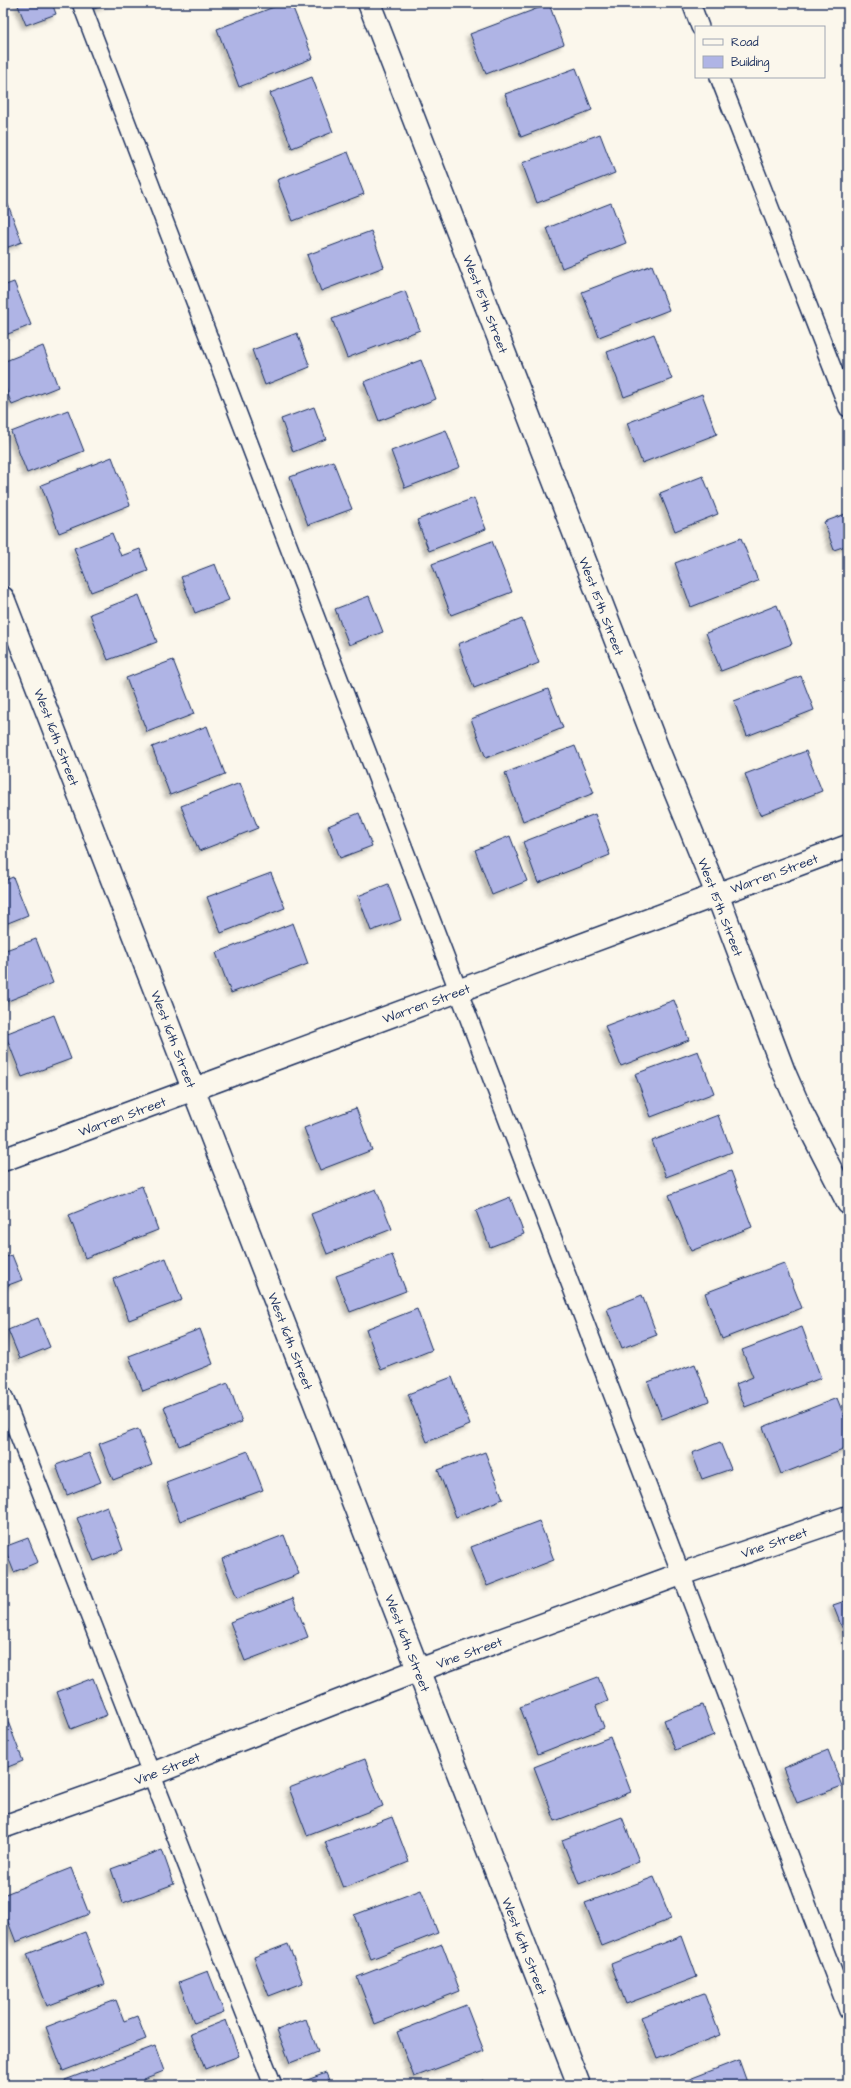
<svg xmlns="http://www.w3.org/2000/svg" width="851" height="2088" font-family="'Architects Daughter',sans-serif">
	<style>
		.building { fill: #afb4e5; stroke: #1b2f5e; filter: url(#shadow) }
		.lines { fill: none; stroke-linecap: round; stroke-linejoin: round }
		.lane-casing { stroke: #1b2f5e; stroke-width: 20 }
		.street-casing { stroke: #1b2f5e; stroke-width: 25 }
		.lane { stroke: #fbf7ec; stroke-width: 17 }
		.street { stroke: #fbf7ec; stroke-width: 22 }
		.labels { text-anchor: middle; stroke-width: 3.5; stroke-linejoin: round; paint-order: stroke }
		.street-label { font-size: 13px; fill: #1b2f5e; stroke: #fbf7ec }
	</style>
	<defs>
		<filter id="shadow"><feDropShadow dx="-3.5" dy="3.5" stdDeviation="2" flood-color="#0004"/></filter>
	</defs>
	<rect width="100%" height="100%" fill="#fbf7ec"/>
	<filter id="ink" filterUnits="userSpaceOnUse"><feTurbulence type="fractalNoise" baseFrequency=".025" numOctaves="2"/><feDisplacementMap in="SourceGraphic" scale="8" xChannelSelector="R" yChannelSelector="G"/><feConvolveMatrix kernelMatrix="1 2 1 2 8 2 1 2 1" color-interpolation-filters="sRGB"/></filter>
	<g filter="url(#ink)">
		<path class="building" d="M17,3h35l4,11 -30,11z
			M88,3h23l-20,7z
			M284,3h7l22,55 -74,29 -22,-58z
			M549,4l15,40 -78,30 -16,-40z
			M576,68l16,42 -71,27 -16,-43z
			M312,77l21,55 -41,16 -22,-55z
			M600,134l15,39 -78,30 -15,-40z
			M348,152l16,42 -71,27 -16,-41z
			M4,194l18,48 -19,7v-54z
			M611,203l15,40 -64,25 -15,-40z
			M371,231l13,36 -63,24 -14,-36z
			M652,265l17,45 -70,27 -17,-45z
			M14,282l17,43 -28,11v-50z
			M405,291l15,39 -73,28 -15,-39z
			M297,333l13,34 -45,18 -13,-35z
			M654,334l18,45 -48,18 -17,-45z
			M43,346l15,41 -46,18 -9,-24v-19z
			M421,360l15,39 -57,22 -15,-39z
			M702,394l15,40 -75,29 -15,-40z
			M314,407l12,32 -33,13 -12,-33z
			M68,410l16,41 -57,22 -16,-41z
			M446,430l14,37 -55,21 -14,-37z
			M112,457l18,48 -71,28 -18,-48z
			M333,461l19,48 -44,16 -18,-48z
			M703,476l15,38 -43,17 -15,-38z
			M474,498l12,31 -57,22 -12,-31z
			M848,513v32l-14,5 -10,-28z
			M112,533l9,23 19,-7 8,22 -57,21 -17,-44z
			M741,538l17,43 -67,26 -16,-44z
			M492,541l20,51 -61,23 -19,-51z
			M215,564l14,36 -34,13 -14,-36z
			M139,595l18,47 -49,18 -18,-46z
			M369,596l14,36 -34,13 -14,-36z
			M777,605l15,39 -71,27 -15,-38z
			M522,619l17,44 -65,25 -16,-44z
			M173,660l21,54 -47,18 -21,-54z
			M801,676l13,34 -67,26 -13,-35z
			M548,689l15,39 -77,30 -15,-39z
			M207,726l18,48 -55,21 -18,-48z
			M575,746l19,47 -71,28 -18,-48z
			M806,751l16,40 -62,24 -15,-41z
			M240,783l18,45 -59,23 -18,-45z
			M359,813l13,33 -32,12 -12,-32z
			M595,814l15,41 -72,28 -15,-41z
			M510,836l17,45 -35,14 -17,-45z
			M271,873l14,35 -64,25 -14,-36z
			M13,877l15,38 -25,10v-44z
			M388,884l13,36 -30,11 -13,-35z
			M293,923l15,41 -77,29 -15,-40z
			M36,939l17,44 -50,20v-52z
			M674,1000l15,40 -68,26 -16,-40z
			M54,1015l17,44 -49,18 -17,-43z
			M698,1051l16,42 -63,24 -16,-43z
			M356,1108l16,42 -52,20 -16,-42z
			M718,1115l14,37 -66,25 -14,-36z
			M731,1171l21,56 -61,24 -22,-56z
			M142,1186l16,44 -73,28 -16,-43z
			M376,1189l16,40 -65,25 -16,-40z
			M510,1197l14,37 -34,13 -14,-36z
			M12,1255l10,25 -19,7v-29z
			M392,1255l14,36 -56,21 -14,-36z
			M166,1258l16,42 -53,20 -16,-41z
			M784,1263l18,45 -80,31 -17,-46z
			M642,1295l15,40 -35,13 -15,-39z
			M417,1309l15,41 -51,20 -15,-41z
			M38,1318l12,29 -30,12 -12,-29z
			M802,1327l19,51 -76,29 -9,-23 17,-7 -11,-27z
			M200,1329l13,35 -70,27 -14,-35z
			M695,1364l14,37 -47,18 -14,-37z
			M452,1377l18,48 -43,17 -19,-48z
			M228,1383l14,39 -63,24 -15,-39z
			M837,1398l11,28v22l-67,26 -18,-47z
			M138,1429l14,36 -39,15 -14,-36z
			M720,1442l11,27 -29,10 -10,-26z
			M248,1451l15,39 -83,31 -14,-39z
			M485,1452l18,47 -47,18 -18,-47z
			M89,1453l12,29 -34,13 -11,-30z
			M107,1506l16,44 -29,11 -17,-43z
			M539,1521l15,39 -67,26 -16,-39z
			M284,1535l15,39 -62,24 -15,-39z
			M28,1538l10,24 -24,10 -10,-25z
			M293,1598l15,39 -63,24 -15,-39z
			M848,1600v43l-15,-38z
			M598,1677l10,24 -12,5 8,22 -66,26 -18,-47z
			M93,1678l14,37 -36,14 -14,-37z
			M703,1705l11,30 -39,15 -11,-30z
			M7,1719l16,42 -20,8v-48z
			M610,1737l21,55 -76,29 -21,-54z
			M828,1750l14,36 -45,17 -14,-35z
			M365,1759l18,47 -76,29 -18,-47z
			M392,1817l17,45 -66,26 -18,-46z
			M622,1817l17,44 -60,23 -17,-44z
			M162,1850l12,34 -51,19 -12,-34z
			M71,1868l18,46 -73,28 -13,-33v-14z
			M654,1877l17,42 -69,27 -17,-43z
			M421,1890l17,43 -67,26 -17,-44z
			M85,1932l20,52 -58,22 -20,-52z
			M682,1936l15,41 -71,27 -15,-40z
			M288,1944l15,39 -34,13 -15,-39z
			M442,1944l18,47 -85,33 -18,-47z
			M208,1971l16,41 -30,11 -15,-41z
			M704,1993l16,42 -63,24 -16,-42z
			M116,2000l8,21 13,-5 9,23 -83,32 -17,-44z
			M466,2005l18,46 -70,26 -17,-45z
			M306,2019l12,33 -28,11 -13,-33z
			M226,2020l13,36 -34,13 -14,-35z
			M155,2046l9,25 -21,8 2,6h-78l-2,-5z
			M739,2060l9,25h-74z
			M326,2073l5,12h-31l-1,-2z
			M483,2080l2,5h-15z"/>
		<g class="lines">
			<g class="lane-casing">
				<path id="lane" d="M81,3l767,2008
					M691,3l9,24
					M719,77l129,331
					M3,1395l270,690"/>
			</g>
			<g class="street-casing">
				<path id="street" d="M369,3l288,744 60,147 67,178 18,41 46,90
					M3,598l576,1487
					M3,1160l845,-314
					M3,1827l149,-53 267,-104 262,-96 167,-57"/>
			</g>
			<use href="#lane" class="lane"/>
			<use href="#street" class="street"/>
		</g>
	</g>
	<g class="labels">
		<g class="street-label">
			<text transform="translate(486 304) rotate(69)" y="5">West 15th Street</text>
			<text transform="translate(602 606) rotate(69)" y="5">West 15th Street</text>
			<text transform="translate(57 737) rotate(69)" y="5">West 16th Street</text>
			<text transform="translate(774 873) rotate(-20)" y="5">Warren Street</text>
			<text transform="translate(721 907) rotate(69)" y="5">West 15th Street</text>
			<text transform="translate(426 1003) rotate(-20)" y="5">Warren Street</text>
			<text transform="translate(174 1039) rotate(69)" y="5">West 16th Street</text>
			<text transform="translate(122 1116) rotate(-20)" y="5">Warren Street</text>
			<text transform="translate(291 1341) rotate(69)" y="5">West 16th Street</text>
			<text transform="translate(774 1542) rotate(-19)" y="5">Vine Street</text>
			<text transform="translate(408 1643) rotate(69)" y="5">West 16th Street</text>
			<text transform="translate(469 1652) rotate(-20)" y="5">Vine Street</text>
			<text transform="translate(167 1768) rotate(-21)" y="5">Vine Street</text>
			<text transform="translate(525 1946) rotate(69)" y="5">West 16th Street</text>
		</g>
	</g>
	<rect width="851" height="2088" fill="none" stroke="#fbf7ec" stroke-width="16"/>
	<rect x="8" y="8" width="835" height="2072" fill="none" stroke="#1b2f5e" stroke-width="1.5" filter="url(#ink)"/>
	<rect x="695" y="26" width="130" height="52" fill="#fbf7ec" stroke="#a1a7b3"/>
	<rect x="703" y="39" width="20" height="6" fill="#fbf7ec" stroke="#a1a7b3"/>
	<text x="731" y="46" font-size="12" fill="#1b2f5e">Road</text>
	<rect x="703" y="56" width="20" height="12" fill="#afb4e5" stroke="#a1a7b3"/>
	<text x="731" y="66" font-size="12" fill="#1b2f5e">Building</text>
</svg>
